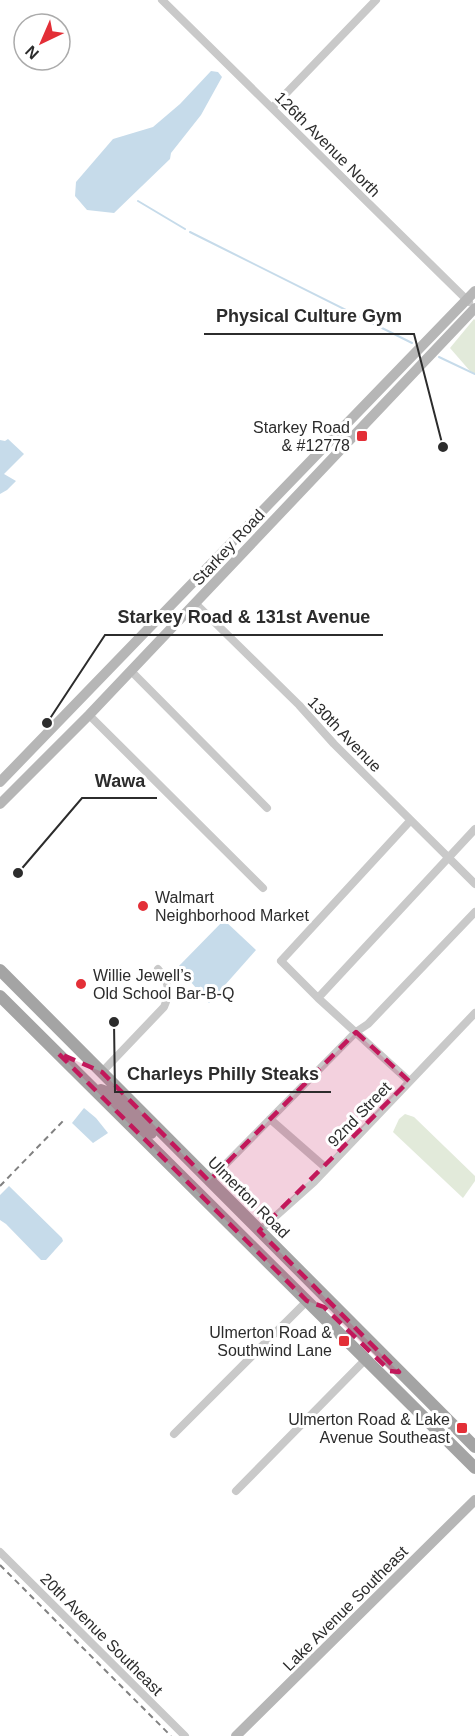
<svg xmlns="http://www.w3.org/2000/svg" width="475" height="1736" font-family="Arial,sans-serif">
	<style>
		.green { fill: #e2eada }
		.water { fill: #c6dbea }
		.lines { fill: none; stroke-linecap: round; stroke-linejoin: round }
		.stream { stroke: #c6dbea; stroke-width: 2 }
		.street { stroke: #c9c9c9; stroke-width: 8 }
		.secondary { stroke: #b6b6b6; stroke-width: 10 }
		.primary { stroke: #a4a4a4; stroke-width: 12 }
		.rail { stroke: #818181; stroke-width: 2; stroke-dasharray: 6 4.5; stroke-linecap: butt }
		.marked { fill: #c2185b; fill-opacity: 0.2; stroke: #c2185b; stroke-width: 4.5; stroke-dasharray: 12 8; stroke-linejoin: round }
		.poi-dot { fill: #e32f37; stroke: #fff; stroke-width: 2 }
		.labels { text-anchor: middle; stroke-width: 6; stroke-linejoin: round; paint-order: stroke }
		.street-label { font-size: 16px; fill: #2c2c2c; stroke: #fff }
		.poi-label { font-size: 16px; fill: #2c2c2c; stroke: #fff; text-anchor: end }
		.leader { fill: none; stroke: #2c2c2c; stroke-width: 2 }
		.callout-dot { fill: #2c2c2c; stroke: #fff; stroke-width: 2 }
		.callout-label { font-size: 18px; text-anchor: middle; font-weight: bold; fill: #2c2c2c; stroke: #fff; stroke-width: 6; stroke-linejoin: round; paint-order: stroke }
	</style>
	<rect width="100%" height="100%" fill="#fff"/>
	<path class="green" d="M474,319l1,1v54l-5,-3 -20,-23z
		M405,1114l9,3 61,59v5l-12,17 -70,-66 6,-13z"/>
	<path class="water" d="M211,71l7,1 4,5 -21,38 -30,38 -1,6 -56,54 -27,-3 -12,-14 1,-14 37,-43 40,-12 27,-23z
		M8,439l16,15 -20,20 12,7 -9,9 -7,4v-54l5,1z
		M224,920l32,30 -47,53 -31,-36z
		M84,1108l12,10 12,15 -15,10 -21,-20z
		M9,1186l53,52 1,3 -17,19h-5l-35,-36 -6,-4v-25z"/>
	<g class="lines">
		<path class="stream" d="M138,201l47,28
			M190,232l222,111
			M439,357l36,17"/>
		<path class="street" d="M162,0l307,302
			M272,108l104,-108
			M195,603l104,102 35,39 141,140
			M131,671l136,137
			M89,715l174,173
			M318,998l157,-169
			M102,1072l62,-65c7,-16 5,-25 -6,-38
			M409,1081l-91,-83 -37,-37 129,-140
			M270,1119l56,49
			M209,1181l147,-149 12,-8 107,-112
			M259,1231l55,-49 161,-169
			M174,1434l133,-133
			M236,1491l130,-132
			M0,1552l185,184"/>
		<path class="secondary" d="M0,782l475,-491
			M0,804l89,-89 386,-407
			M236,1736l239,-236"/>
		<path class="primary" d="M0,970l475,477
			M0,996l475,472
			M101,1090l8,3 42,40"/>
		<path class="rail" d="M0,1186l64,-66
			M0,1565l171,171"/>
	</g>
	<path class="marked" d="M356,1032l53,49 -150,150 140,141 -9,-1 -66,-64 -17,-6 -249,-248 44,19 107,109z"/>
	<g class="poi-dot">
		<rect x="356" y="430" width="12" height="12" rx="3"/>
		<circle cx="143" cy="906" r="6"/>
		<circle cx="81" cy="984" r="6"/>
		<rect x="338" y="1335" width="12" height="12" rx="3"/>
		<rect x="456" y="1422" width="12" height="12" rx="3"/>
	</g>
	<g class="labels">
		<g class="street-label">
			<text transform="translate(328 144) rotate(45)" y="6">126th Avenue North</text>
			<text transform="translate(228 547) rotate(-47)" y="6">Starkey Road</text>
			<text transform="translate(345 734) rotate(46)" y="6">130th Avenue</text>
			<text transform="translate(359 1114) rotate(-46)" y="6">92nd Street</text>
			<text transform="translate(249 1197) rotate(45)" y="6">Ulmerton Road</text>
			<text transform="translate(345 1608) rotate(-45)" y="6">Lake Avenue Southeast</text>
			<text transform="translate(102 1634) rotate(45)" y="6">20th Avenue Southeast</text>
		</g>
		<g class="poi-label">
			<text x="350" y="433">Starkey Road<tspan x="350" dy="18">&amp; #12778</tspan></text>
			<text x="155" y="903" text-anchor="start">Walmart<tspan x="155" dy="18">Neighborhood Market</tspan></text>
			<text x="93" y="981" text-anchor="start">Willie Jewell’s<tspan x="93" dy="18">Old School Bar-B-Q</tspan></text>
			<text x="332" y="1338">Ulmerton Road &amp;<tspan x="332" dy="18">Southwind Lane</tspan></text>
			<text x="450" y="1425">Ulmerton Road &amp; Lake<tspan x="450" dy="18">Avenue Southeast</tspan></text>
		</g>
	</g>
	<path class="leader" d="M443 447L414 334H204M47 723L105 635H383M18 873L82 798H157M114 1022L115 1092H331"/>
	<g class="callout-dot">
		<circle cx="443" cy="447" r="6"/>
		<circle cx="47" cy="723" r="6"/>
		<circle cx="18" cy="873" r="6"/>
		<circle cx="114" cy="1022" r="6"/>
	</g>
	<g class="callout-label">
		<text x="309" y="322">Physical Culture Gym</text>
		<text x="244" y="623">Starkey Road &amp; 131st Avenue</text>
		<text x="120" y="787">Wawa</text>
		<text x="223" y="1080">Charleys Philly Steaks</text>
	</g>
	<g transform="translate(42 42) rotate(224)"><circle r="28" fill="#ffffff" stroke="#ababab" stroke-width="1.5"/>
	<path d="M0-4.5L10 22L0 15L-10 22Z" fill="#e32f37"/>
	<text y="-9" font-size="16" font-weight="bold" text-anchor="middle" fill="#2c2c2c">N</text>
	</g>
</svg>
